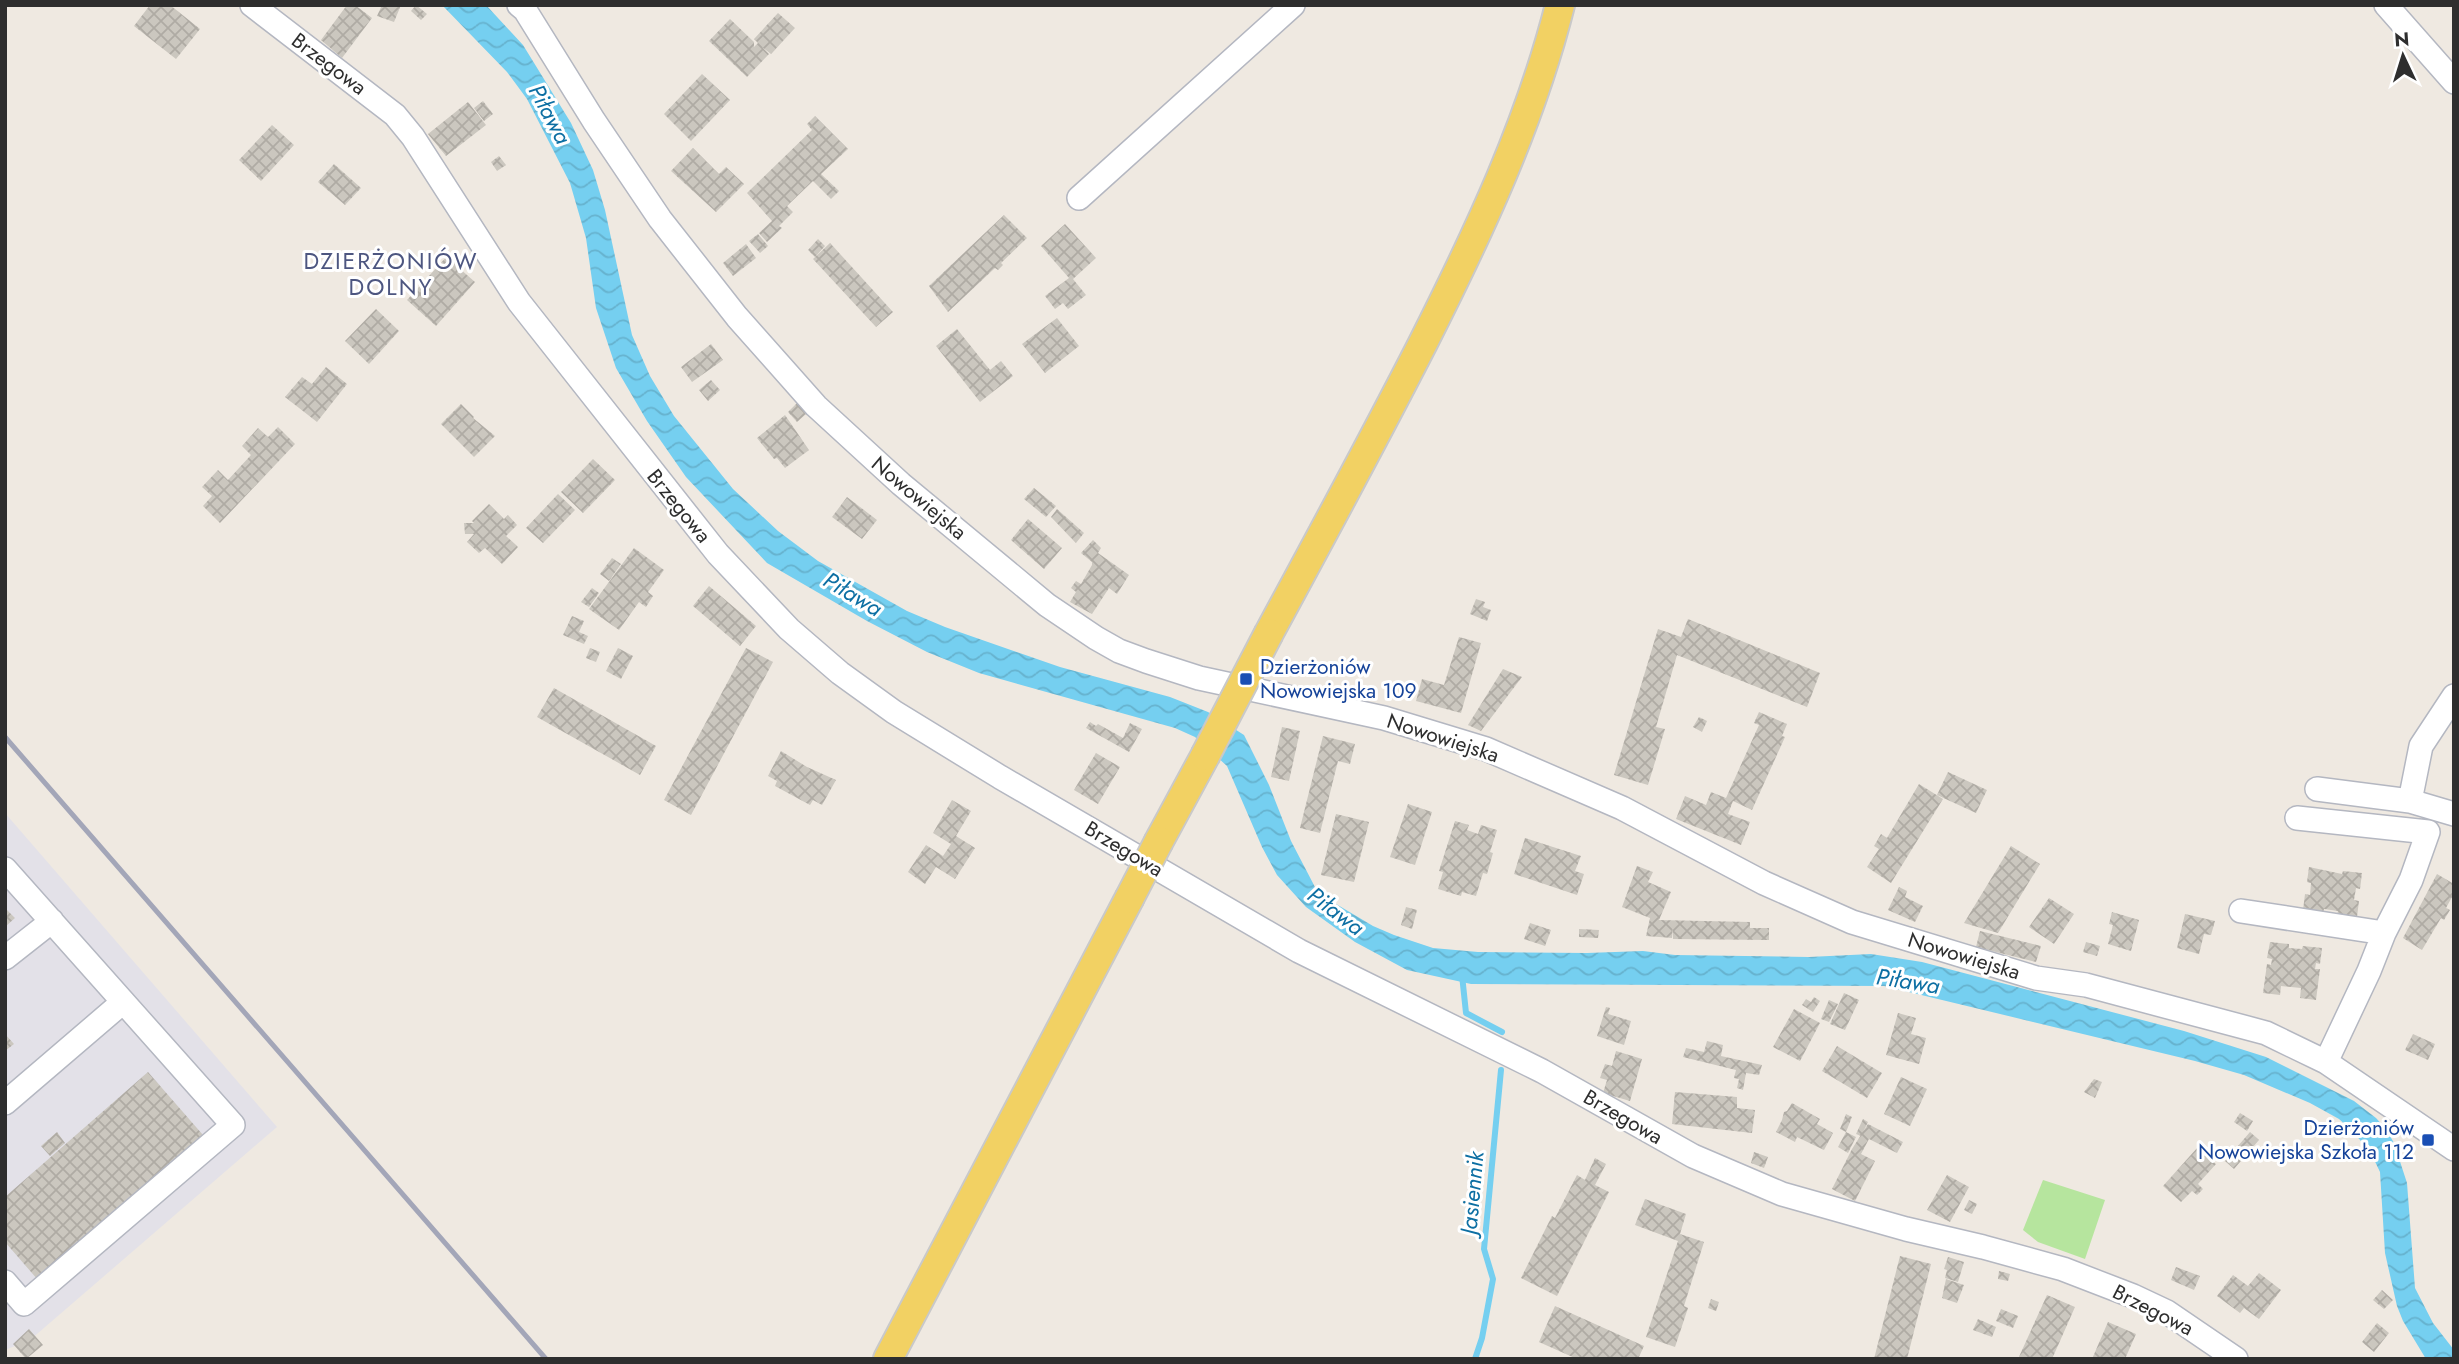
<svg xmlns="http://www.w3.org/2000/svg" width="2459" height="1364" font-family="Jost,sans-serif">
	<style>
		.industrial { fill: #e3e1e8 }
		.park { fill: #b6e59e }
		.water { fill: url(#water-waves) }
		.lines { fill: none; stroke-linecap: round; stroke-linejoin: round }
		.stream { stroke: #75cff0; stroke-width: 6 }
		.building { fill: url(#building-cross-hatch) }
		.minor-casing { stroke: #b4b7c1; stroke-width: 26 }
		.major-casing { stroke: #c9c9c9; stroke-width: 32 }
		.minor { stroke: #fff; stroke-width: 23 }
		.major { stroke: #f2d163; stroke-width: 28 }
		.rail { stroke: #a3a6b8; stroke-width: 5 }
		.major-bridge-casing { stroke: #c9c9c9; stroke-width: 32; stroke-linecap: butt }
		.major-bridge { stroke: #f2d163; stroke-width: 28 }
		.transit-dot { fill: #1a4fb4; stroke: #fff; stroke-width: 2.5 }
		.labels { text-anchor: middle; stroke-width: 6; stroke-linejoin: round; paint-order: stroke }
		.street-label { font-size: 21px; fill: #2e2e2e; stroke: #fff }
		.transit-label { font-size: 21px; fill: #164399; stroke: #fff; text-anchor: start }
		.water-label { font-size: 23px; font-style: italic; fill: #0d6fa3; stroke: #fff }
		.neighbourhood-label { font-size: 23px; letter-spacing: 2px; fill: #4d5680; stroke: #fff }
	</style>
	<defs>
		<pattern id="water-waves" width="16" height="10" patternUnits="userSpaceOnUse" patternTransform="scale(1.75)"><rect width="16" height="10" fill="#75cff0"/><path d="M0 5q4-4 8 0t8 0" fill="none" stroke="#66b2ce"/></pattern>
		<pattern id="building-cross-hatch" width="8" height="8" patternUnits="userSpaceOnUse" patternTransform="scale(1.75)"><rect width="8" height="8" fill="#cbc7bf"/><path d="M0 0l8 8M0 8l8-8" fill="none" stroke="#afaba4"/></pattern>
	</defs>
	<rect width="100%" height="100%" fill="#efe9e1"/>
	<path class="industrial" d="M5,813l272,314 -247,213 -25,10z"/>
	<path class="park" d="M2043,1180l62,20 -20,59 -47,-17 -15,-12z"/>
	<path class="water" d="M442,5h44l37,40 48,78 22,47 12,40 27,125 18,41 24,40 59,73 45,42 40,30 89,50 38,16 115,40 110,30 38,15 36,23 25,50 22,56 25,48 5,6 52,31 21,9 39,13 45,4 109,1 56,-2 32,4 134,2 62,-3 51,8 262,69 82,26 88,44 22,17 10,11 8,14 13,40 8,105 18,35 21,27v9h-28l-23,-38 -6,-15 -12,-53 -5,-81 -10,-21 -19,-21 -12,-11 -29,-16 -66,-28 -49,-14 -311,-75 -413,-2 -64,-14 -52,-28 -49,-35 -29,-32 -15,-28 -35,-81 -32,-29 -20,-9 -196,-55 -52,-21 -60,-31 -100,-58 -81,-86 -39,-56 -31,-53 -20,-60 -10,-70 -16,-55 -43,-84 -20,-27z"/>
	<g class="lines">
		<path class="stream" d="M1462,975l4,38 36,19
			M1475,1359l7,-21 11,-59 -9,-30 17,-179"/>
	</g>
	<path class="building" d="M150,5h20l30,24 -24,30 -42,-33z
		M347,5h8l17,13 -30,40 -21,-18z
		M382,5h19l-7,17 -17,-6z
		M416,5l11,9 -6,6 -10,-9z
		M778,13l17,15 -24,26 -9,-7 7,7 -22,23 -38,-36 21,-22 24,23v5l4,-4 -4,-4z
		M702,74l28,26 -39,41 -27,-27z
		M483,101l10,13 -9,7 -10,-13z
		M468,102l18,23 -40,31 -18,-22z
		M815,116l33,33 -27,25 18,17 -8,8 -18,-18 -26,25 6,6 -14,14 3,2 -15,14 -8,-9 13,-12 -25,-28 65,-63 -5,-6z
		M272,125l22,20 -33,36 -22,-21z
		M693,148l26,26 7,-7 18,17 -28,28 -45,-41z
		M499,156l7,9 -9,6 -6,-9z
		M334,164l27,24 -16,17 -27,-23z
		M1004,215l23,23 -26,25 2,2 -5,5 -3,-2 -47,44 -19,-26z
		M1065,224l31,34 -23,21 13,16 -18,14 -5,-6 -8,6 -10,-13 24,-18 -28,-32z
		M758,234l10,12 -8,7 -11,-12z
		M818,239l7,7 -10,11 -7,-7z
		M830,243l63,69 -17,15 -63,-68z
		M746,244l10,14 -23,18 -10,-13z
		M449,254l13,11 -3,3 16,14 -39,44 -29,-26z
		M376,309l23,22 -30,33 -24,-23z
		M1057,318l22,28 -34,27 -23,-29z
		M957,329l33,41 11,-9 12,15 -33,26 -44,-56z
		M711,344l12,16 -31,22 -11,-15z
		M326,367l21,17 -30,38 -32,-25 17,-20 10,7z
		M711,380l9,10 -12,11 -9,-11z
		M797,403l9,11 -9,8 -9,-10z
		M461,404l13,13 -1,1 22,18 -21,21 -33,-33z
		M785,415l24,35 -24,18 -8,-10 -3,1 -17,-21z
		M278,427l17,17 -75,79 -17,-17 9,-10 -10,-9 16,-17 10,10 23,-25 -9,-9 16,-18 10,9z
		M593,459l22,21 -32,33 -22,-21z
		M1034,488l22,18 -10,11 -22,-18z
		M558,494l17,16 -32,33 -17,-15z
		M847,497l30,23 -15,19 -30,-22z
		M489,504l15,15 4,-4 9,10 -11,11 12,11 -16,17 -17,-16 -6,5 -12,-11 7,-8h-9l-1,-11h10l-2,-2z
		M1057,509l27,24 -8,10 -25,-26z
		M1028,519l34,29 -18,21 -33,-29z
		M1093,540l8,8 -3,5 31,22 -12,19 -8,-6 -17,26 -22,-12 6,-10 -5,-4 5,-7 5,3 11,-19v-3l-11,-9z
		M634,548l30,22 -16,22 5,4 -7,11 -7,-5 -20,28 -30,-21z
		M612,558l9,6 -12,17 -9,-7z
		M709,586l47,40 -16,20 -47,-40z
		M592,588l7,5 -10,14 -8,-5z
		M1476,599l9,3 -2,5 8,3 -4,11 -17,-7z
		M572,616l12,5 -5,11 9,4 -4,8 -21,-9z
		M1688,619l132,54 -13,34 -130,-52 -21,72 9,2 -17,56 -34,-10 44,-146 23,8z
		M1459,637l22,6 -20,70 -45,-12 6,-22 22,6z
		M590,648l10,4 -4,10 -10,-4z
		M618,648l15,8 -12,23 -15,-8z
		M746,648l27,14 -82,153 -27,-15z
		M1503,669l19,8 -41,54 -13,-6z
		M554,688l102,58 -16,29 -103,-58z
		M1759,712l28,12 -5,12 3,1 -33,73 -19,-9 -5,13 22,8 -9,23 -65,-26 9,-23 21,9 5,-13 15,6 33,-73 -5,-2z
		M1699,717l8,4 -5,11 -9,-5z
		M1090,722l6,4 2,-2 25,14 7,-15 12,6 -13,23 -43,-24z
		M1282,727l18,4 -11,50 -18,-4z
		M1323,736l32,8 -5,20 -12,-3 -18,72 -20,-5z
		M781,751l26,16 29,13 -14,25 -9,-5 -3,5 -35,-19 2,-5 -9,-5z
		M1096,753l24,14 -22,37 -24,-14z
		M1948,772l39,18 -11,23 -39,-18z
		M1919,784l24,15 -52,84 -24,-16 12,-18 -5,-3 7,-12 6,4z
		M952,800l19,11 -15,25 19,12 -20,31 -19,-12 -11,17 -17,-12 18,-27 17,11 8,-12 -18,-11z
		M1408,804l24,8 -17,53 -25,-8z
		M1336,814l33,8 -15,60 -33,-7z
		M1455,821l14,4 -2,5 11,4 3,-9 16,5 -7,22 3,1 -6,21 -4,-1 -7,23 -14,-4 -1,4 -23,-7 5,-17 -4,-1z
		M1525,838l56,18 -6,15 9,3 -7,21 -63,-21z
		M2011,846l29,18 -42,69 -34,-10z
		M1637,866l16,6 -5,10 23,10 -12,28 91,2v6h19v12l-96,-1v-11l-1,10 -26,-2 4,-18 -28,-11z
		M2309,867l33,7 1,-3 19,2 -2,16 -4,-1 -2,12 5,1 -2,16 -20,-2 1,-4 -14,-2 -1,4 -20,-3 2,-16 5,1 1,-12 -4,-1z
		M2437,874l17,10v14l-2,-1 -6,11 4,2 -6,10 -3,-2 -19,32 -19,-12z
		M1899,887l8,4 -2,6 18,9 -8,16 -27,-12z
		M2049,898l25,16 -20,30 -25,-17z
		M1406,907l11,3 -5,19 -11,-4z
		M5,908l10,10 -10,9z
		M2112,912l27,8 -8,31 -23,-7 5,-19 -4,-1z
		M2185,914l30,7 -4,14 -7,-1 -5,20 -22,-6z
		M1530,923l21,7 -6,16 -21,-7z
		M1579,929l20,1 -1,8 -19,-1z
		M1980,931l61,15 -5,16 -60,-15z
		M2086,942l14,4 -3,10 -14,-4z
		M2270,942l19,2v4l13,1 1,-3 19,2 -2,16 -4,-1 -1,6h5l-4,31 -16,-2 1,-10 -20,-2 -1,9 -17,-2 4,-29 4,1 1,-6 -5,-1z
		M1844,993l15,7 -14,30 -15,-6z
		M1814,997l6,4 -7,11 -11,-7 4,-6 5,3z
		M1829,1000l9,4 -9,18 -8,-3z
		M1606,1007l4,1 -2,6 23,7 -7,24 -27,-9z
		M1794,1009l26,14 -20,38 -27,-14z
		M1898,1013l18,5 -5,16 15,4 -7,26 -33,-9z
		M5,1034l9,10 -9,7z
		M2413,1034l22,10 -7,16 -23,-10z
		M1707,1041l16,4 -2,11 41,9 -3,10 -13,-2 -3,17 -6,-2 2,-9 -5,-1 2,-8 -53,-13 3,-9 18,4z
		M1837,1046l45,27 -15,25 -45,-27z
		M1616,1051l26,8 -12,42 -27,-8 4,-13 -7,-2 5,-14 7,2z
		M148,1072l55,63 -165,145 -33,-38v-45z
		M1901,1077l26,12 -17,37 -26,-12z
		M2094,1079l8,3 -7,16 -11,-6z
		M1675,1092l62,5v11l18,2 -3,23 -80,-9z
		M1792,1103l28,16 -3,5 16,9 -9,17 -27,-13 -2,5 -19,-10 6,-12 2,-8 3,-1z
		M2240,1113l13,8 -6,10 -13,-9z
		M1846,1114l6,3 -6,15 -6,-3z
		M1863,1119l5,3 -7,14 -5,-2z
		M1868,1124l35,18 -6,11 -28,-14 -8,15 14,7 -20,40 -23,-12 20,-40z
		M57,1132l8,11 -15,13 -9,-10z
		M1846,1132l10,5 -8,16 -10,-6z
		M2250,1132l9,8 -25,29 -9,-8z
		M2198,1147l18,17 -18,20 5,5 -6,6 -5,-4 -11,11 -18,-16z
		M1754,1152l14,5 -4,11 -13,-5z
		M1595,1158l11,6 -11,21 14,7 -52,104 -36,-18 31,-62 3,2 22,-43 8,5z
		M1947,1175l22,12 -19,35 -23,-12z
		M1645,1199l41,15 -6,20 24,8 -20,64 4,2 -13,39 -29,-10 32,-96 -43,-16z
		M1969,1200l8,4 -5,10 -8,-4z
		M1900,1256l31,8 -24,95h-33z
		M1948,1257l16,5 -6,20 -13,-4 2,-8 -3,-1z
		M2176,1267l24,9 -6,14 -23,-10z
		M1999,1271l11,3 -2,7 -10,-2z
		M2259,1273l22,17 -22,29 -15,-11 -4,5 -23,-17 16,-21 15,11z
		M1946,1279l18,6 -7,18 -15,-5z
		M2382,1290l11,10 -9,9 -11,-9z
		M2047,1295l28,12 -23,52h-34z
		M1711,1299l8,3 -3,9 -8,-3z
		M1555,1306l89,40 -6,13h-61l-38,-17z
		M2001,1309l17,7 -5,12 -17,-7z
		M1978,1319l18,8 -4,10 -19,-7z
		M2108,1322l28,12 -11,25h-33z
		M2377,1323l12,10 -15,19 -12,-10z
		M29,1329l14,16 -17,14 -13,-15z"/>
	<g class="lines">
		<g class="minor-casing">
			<path id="minor" d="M252,5l143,110 18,22 106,165 199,252 71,75 51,44 54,39 106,65 299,174 243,120 151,85 89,38 124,35 77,18 80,22 70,27 34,16 69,47
				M519,5l6,5 69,111 66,98 77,98 79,89 85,78 146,121 49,33 23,13 27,10 53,17 185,40 102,31 136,59 142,75 88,39 184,56 50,7 180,48 60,29 128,87
				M2386,5l68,77
				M1079,198l214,-193
				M2317,789l93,12 44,13
				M2410,801l11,-55 33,-50
				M2297,818l131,14 -17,48 -27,53 -15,38 -43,91
				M5,869l228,256 -209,179 -19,-22
				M2241,911l143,22
				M5,958l47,-37
				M5,1103l118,-101"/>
		</g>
		<g class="major-casing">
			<path id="major" d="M1269,633c52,-96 104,-192 154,-290 55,-109 107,-219 137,-338
				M1159,841l46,-85
				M888,1359l241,-460"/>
		</g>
		<use href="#minor" class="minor"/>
		<use href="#major" class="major"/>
		<path class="rail" d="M5,737l541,622"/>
		<g class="major-bridge-casing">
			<path id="major-bridge" d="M1205,756l64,-123
				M1129,899l30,-58"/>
		</g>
		<use href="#major-bridge" class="major-bridge"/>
	</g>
	<g class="transit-dot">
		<rect x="1239" y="672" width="14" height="14" rx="3.5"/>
		<rect x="2421" y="1133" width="14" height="14" rx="3.5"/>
	</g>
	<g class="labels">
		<g class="street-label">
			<text transform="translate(329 64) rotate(37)" y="7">Brzegowa</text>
			<text transform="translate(919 498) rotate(40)" y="7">Nowowiejska</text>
			<text transform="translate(679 506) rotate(51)" y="7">Brzegowa</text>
			<text transform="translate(1443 738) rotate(18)" y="7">Nowowiejska</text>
			<text transform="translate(1124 849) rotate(31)" y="7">Brzegowa</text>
			<text transform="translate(1964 956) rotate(17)" y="7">Nowowiejska</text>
			<text transform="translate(1623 1117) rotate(30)" y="7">Brzegowa</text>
			<text transform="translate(2153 1310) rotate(27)" y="7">Brzegowa</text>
		</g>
		<g class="transit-label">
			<text x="1260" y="674">Dzierżoniów<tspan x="1260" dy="24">Nowowiejska 109</tspan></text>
			<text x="2414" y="1135" text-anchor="end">Dzierżoniów<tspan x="2414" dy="24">Nowowiejska Szkoła 112</tspan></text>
		</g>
		<g class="water-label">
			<text transform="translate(550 114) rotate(62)" y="8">Piława</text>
			<text transform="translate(853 594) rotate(31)" y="8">Piława</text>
			<text transform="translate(1336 911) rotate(37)" y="8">Piława</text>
			<text transform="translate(1908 981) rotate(9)" y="8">Piława</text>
			<text transform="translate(1472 1193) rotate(-85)" y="8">Jasiennik</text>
		</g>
		<g class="neighbourhood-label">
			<text x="391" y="269">DZIERŻONIÓW<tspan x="391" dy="26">DOLNY</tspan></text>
		</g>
	</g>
	<rect width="2459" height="1364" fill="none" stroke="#2e2e2e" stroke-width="14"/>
	<g transform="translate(2403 56) rotate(356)" stroke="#ffffff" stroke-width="5" paint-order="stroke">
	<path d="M0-5L12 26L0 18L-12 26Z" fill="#2e2e2e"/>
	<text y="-10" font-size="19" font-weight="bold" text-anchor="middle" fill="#2e2e2e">N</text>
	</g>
</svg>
